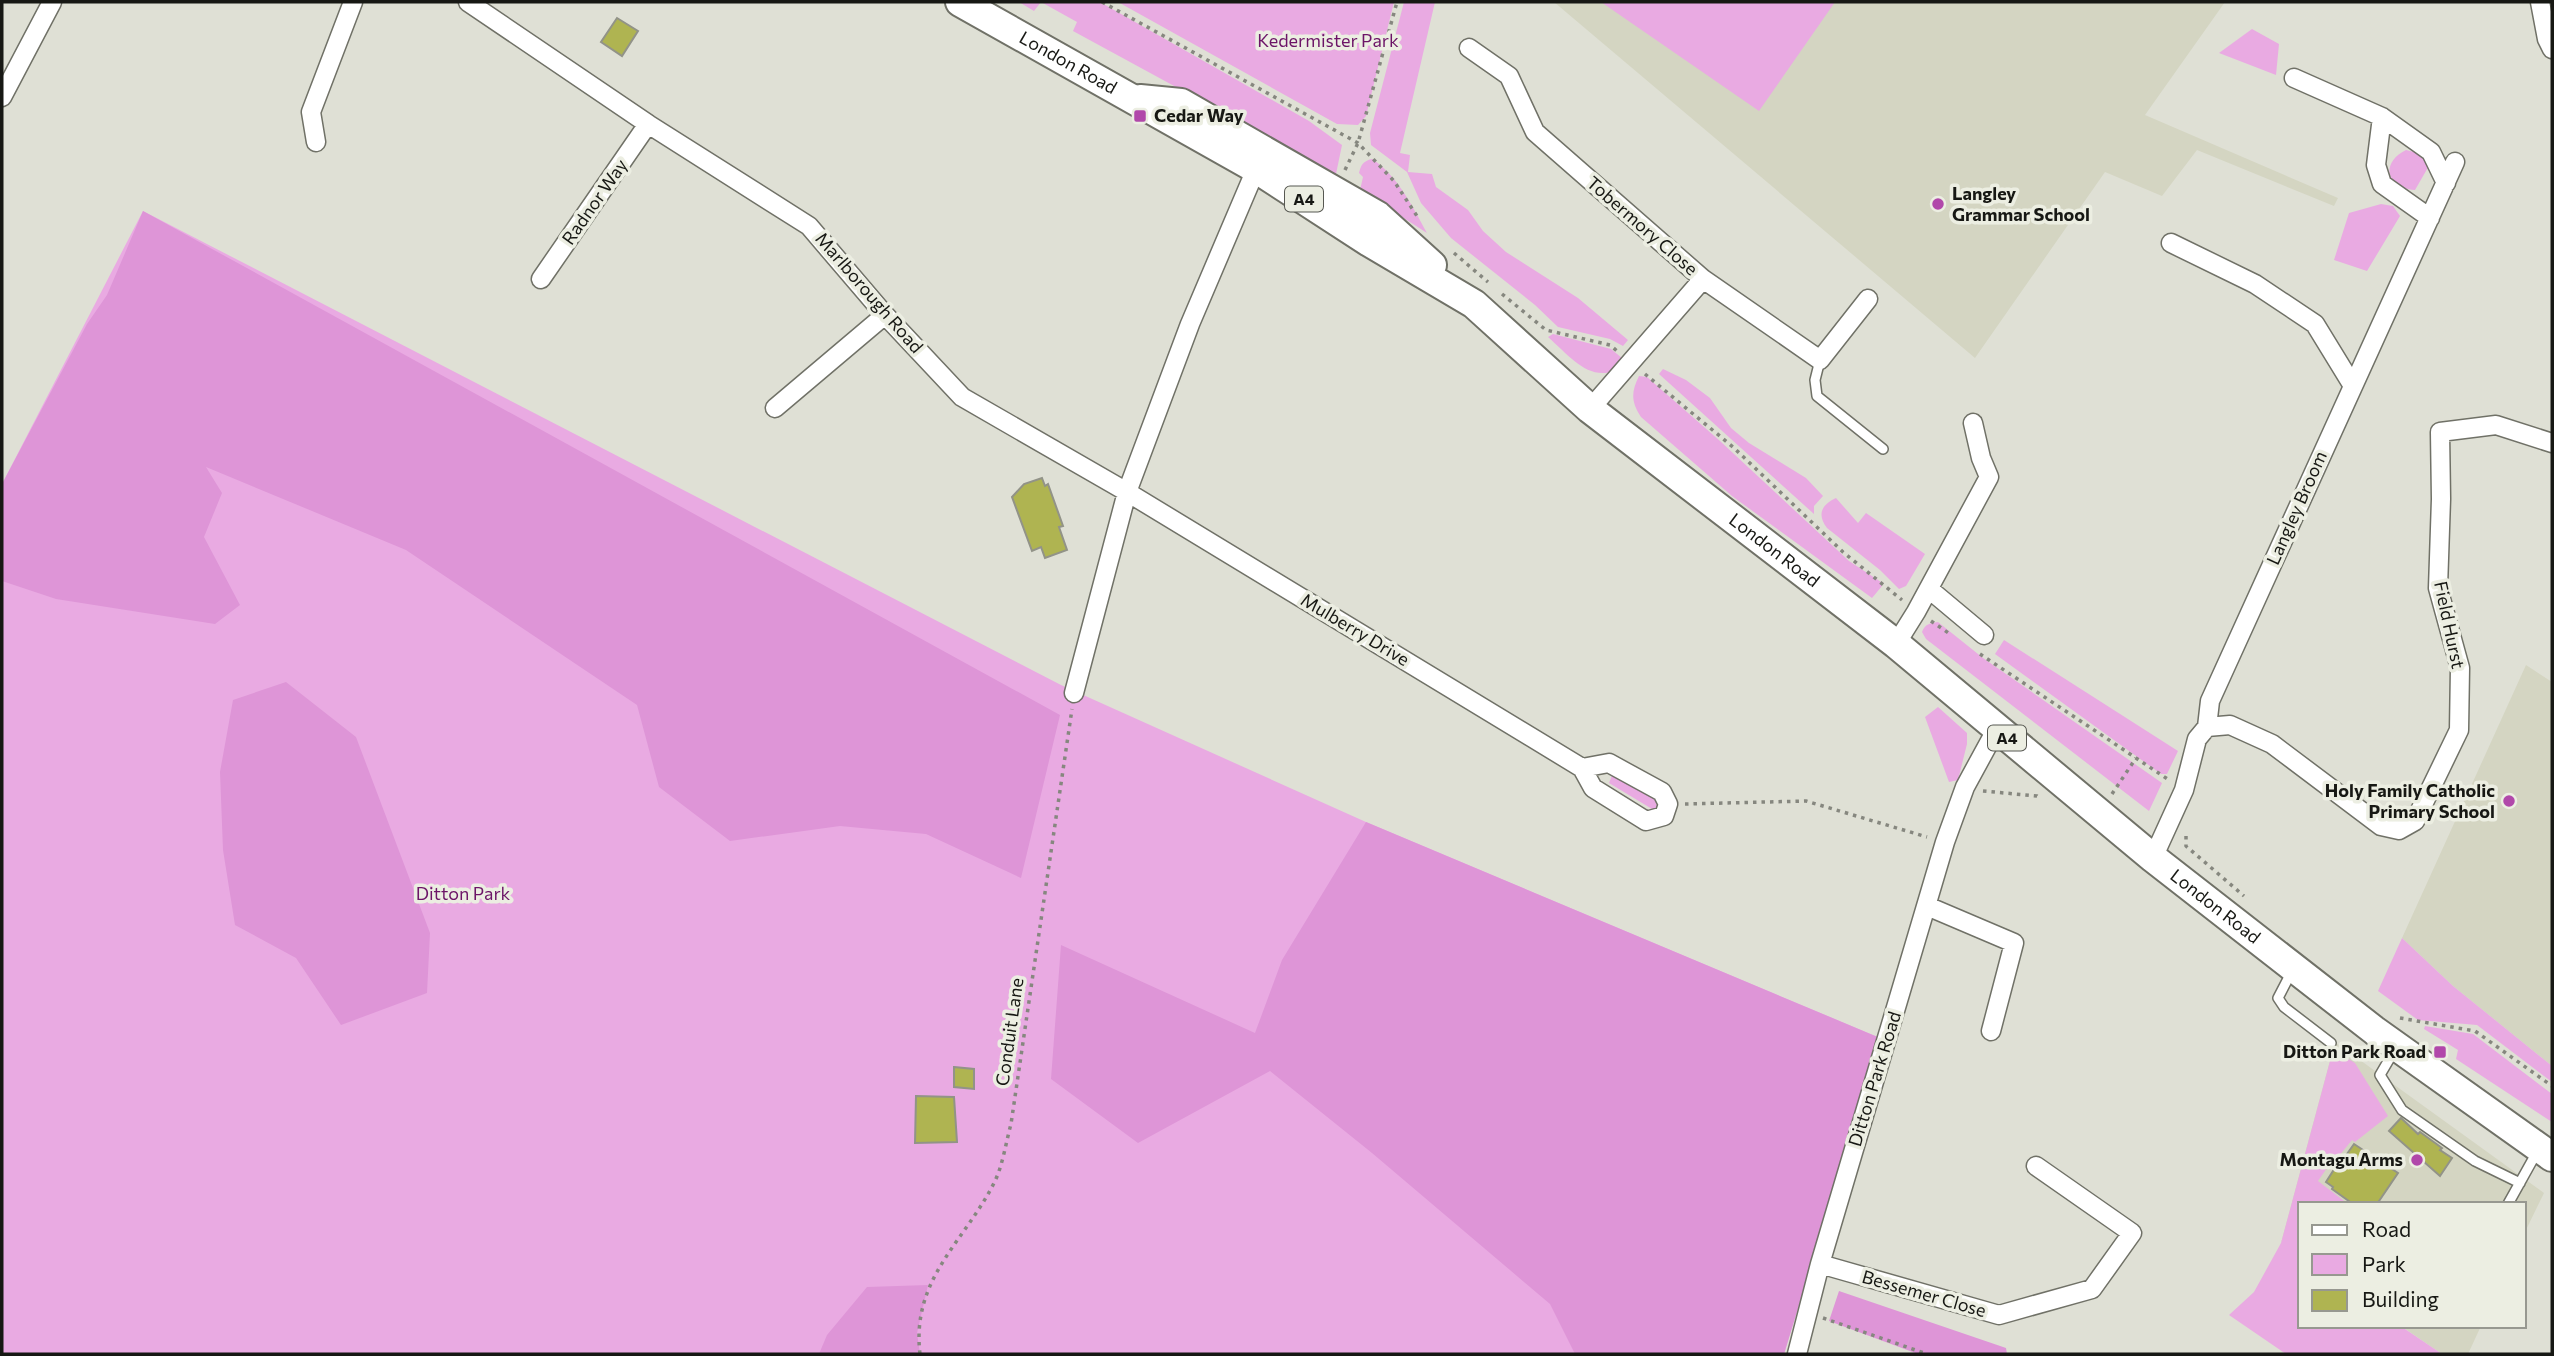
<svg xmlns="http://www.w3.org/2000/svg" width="2554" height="1356" font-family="Commissioner,sans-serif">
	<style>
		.built { fill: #d4d5c2 }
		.green { fill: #e9aae2 }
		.forest { fill: #de95d7 }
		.building { fill: #afb451; stroke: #929388; stroke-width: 2 }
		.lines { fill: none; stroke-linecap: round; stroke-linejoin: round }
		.service-casing { stroke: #707167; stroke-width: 12 }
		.minor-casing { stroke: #707167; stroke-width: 21 }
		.primary-casing { stroke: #707167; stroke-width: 32 }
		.path { stroke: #86877f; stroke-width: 3.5; stroke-dasharray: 3.5 5; stroke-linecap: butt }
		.service { stroke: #fff; stroke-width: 9 }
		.minor { stroke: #fff; stroke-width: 18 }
		.primary { stroke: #fff; stroke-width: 28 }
		.poi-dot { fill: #b148aa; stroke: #eceee2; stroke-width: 2.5 }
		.labels { text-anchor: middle; stroke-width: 7; stroke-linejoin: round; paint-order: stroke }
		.shield { fill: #eceee2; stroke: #575852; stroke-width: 2 }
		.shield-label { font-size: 16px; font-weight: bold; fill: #171814 }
		.park-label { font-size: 18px; fill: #6c1467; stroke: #eceee2 }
		.street-label { font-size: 18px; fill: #171814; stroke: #eceee2 }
		.poi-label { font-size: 18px; font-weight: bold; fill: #171814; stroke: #eceee2; text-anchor: end }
	</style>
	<rect width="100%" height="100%" fill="#dfe0d5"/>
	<path class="built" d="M1554,2h671l-80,113 193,83 -4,8 -137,-56 -35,46 -57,-24 -130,186z
		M2526,665l26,17v384l-99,-80 -51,-48z
		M2335,1042l209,151 -20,41v-30h-224l-19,39z
		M2401,1326h80l-13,28h-26z"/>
	<path class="green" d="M1019,2h81l209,119 33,24 -6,29 -263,-143 4,-9 -36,-20 -7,9z
		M1118,2h276l-28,114 -8,9 -21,-1z
		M1404,2h31l-35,151 10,2 -2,17 24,2 4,13 32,23 15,21 23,21 72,46 50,42 -5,6 -13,-7 -52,-12 -23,-22 -84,-67 -30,-35 -14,-31 -36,-27 -1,-12z
		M1601,2h234l-76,109z
		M2252,29l27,15 -3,31 -57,-22z
		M2406,150l28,7 -19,33c-29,-2 -35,-27 -9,-40z
		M1372,159c26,17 40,47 55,74l-67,-43 3,-13 -4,-4c2,-8 4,-12 13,-14z
		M2381,204l12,2 7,10 -33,55 -33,-11 15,-47z
		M143,211l918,474 305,137 514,216 -96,316h-1782v-870z
		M1553,334l58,15 17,14c-34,26 -55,-4 -80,-26z
		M1663,369l23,11 24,18 21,30 18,15 57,35 17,18 -9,10v8l-155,-140z
		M1639,376l8,1 73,64 129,120 32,21 1,4 -10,12 -140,-102 -91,-79c-10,-15 -10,-25 -2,-41z
		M1836,498l22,25 8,-10 59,41 -19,32 -7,3 -19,-19 -53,-42c-10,-13 -6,-23 9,-30z
		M1938,622l45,36 179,125 -13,28 -223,-172 -4,-7c3,-8 8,-9 16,-10z
		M2004,640l174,111 -11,23h-6l-166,-120z
		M1938,707l29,26v11l-9,36 -9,2 -24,-65z
		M1613,773l49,29 -5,10 -48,-29z
		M2402,938l51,48 99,80v16l-75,-57 -59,-5 -40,-29z
		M2425,1026l48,8 79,60v28l-96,-63 2,-9 -34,-21z
		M2333,1050l22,13 33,53 -33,26 -3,-2 -13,16 -3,-1 -18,26 30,23h-48v122h106l-1,3 37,25h-156l-57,-39 25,-23 27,-49z"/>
	<path class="forest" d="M143,211l917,504 -39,163 -95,-44 -86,-8 -110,15 -71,-54 -22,-82 -231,-155 -200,-83 16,26 -18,44 36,68 -25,19 -159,-25 -54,-18v-97l85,-160 20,-29z
		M286,682l70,55 74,196 -3,60 -86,32 -45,-67 -61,-33 -12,-75 -3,-78 13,-72z
		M1366,822l514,216 -96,316h-209l-25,-50 -178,-151 -102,-82 -132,72 -87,-64 10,-134 194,88 27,-73z
		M928,1285l-11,48 3,21h-101l8,-19 40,-48z
		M1839,1291l167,57 1,6h-89l-89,-33z"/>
	<path class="building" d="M617,18l21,13 -16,25 -21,-14z
		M1042,478l3,8 3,-2 15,42 -4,1 8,23 -22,8 -4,-11 -9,4 -20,-54 12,-13z
		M954,1067l20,2v20l-20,-2z
		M916,1096l38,1 3,45 -42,1z
		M2401,1118l17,16 2,-2 22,16 -2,2 12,8 -12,18 -51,-45z
		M2354,1144l44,29 -21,31h-24l-21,-15 1,-2 -7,-5 14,-22 2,1z"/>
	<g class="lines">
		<g class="service-casing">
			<path id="service" d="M1820,360l-5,20 2,16 66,53
				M2292,971l-14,27 6,9 47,36
				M2394,1051l-14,24 22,35 73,51 45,22
				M2508,1204l29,-52"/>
		</g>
		<g class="minor-casing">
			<path id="minor" d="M468,2l180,122 161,102 76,89 77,82 165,95 455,276 27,-5 53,29 6,12 -4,12 -18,5 -53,-33 -11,-20
				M2540,2l7,37 5,10
				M1469,48l40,28 26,56 168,147 -113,130
				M2294,78l88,39 49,35 15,31
				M2,97l50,-95
				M2382,117l-6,48 6,19 48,34
				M316,142l-5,-30 42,-110
				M2171,243l84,41 60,40 38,62
				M541,279l107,-155
				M1703,279l117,81 48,-61
				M775,408l110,-93
				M1929,589l55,46
				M1896,644l20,-32 73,-135 -8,-19 -8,-35
				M1074,693l53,-201 63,-168 69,-162
				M2207,727l23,-2 42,19 109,82 18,4 16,-9 44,-91 1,-62 -22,-80 3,-89 -1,-67 56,-7 56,18
				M2153,858l31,-68 13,-51 10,-12 3,-26 245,-539
				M1927,906l87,37 -23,88
				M1820,1264l179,51 93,-26 40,-56 -96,-67
				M1797,1354l23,-90 125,-422 20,-55 31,-57"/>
		</g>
		<g class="primary-casing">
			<g id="primary">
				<path id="s1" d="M960,2l295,166 114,74 105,62 116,105 306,235 257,214 222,173 177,126"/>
				<path d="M1140,99l41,4 197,113 54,49"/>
			</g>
		</g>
		<path class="path" d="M1102,2l256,141 36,38 23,35
			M1345,170l13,-27 39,-141
			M1454,253l34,29
			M1502,294l44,36 64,15 7,6
			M1645,374l88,73 110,105 59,48
			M1931,621l19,13
			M1980,654l189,126
			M1983,791l54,5 4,3
			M2112,794l24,-36
			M1685,804l121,-3 121,36
			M2186,836v10l58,50
			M2400,1018l75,13 77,55
			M1823,1318l104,36
			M920,1354c-9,-76 45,-112 75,-173 8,-17 11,-39 16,-57l61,-415"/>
		<use href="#service" class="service"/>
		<use href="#minor" class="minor"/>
		<use href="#primary" class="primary"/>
	</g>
	<g class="poi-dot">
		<rect x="1133" y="109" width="14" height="14" rx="3.5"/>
		<circle cx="1938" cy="204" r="7"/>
		<circle cx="2509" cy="801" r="7"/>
		<rect x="2433" y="1045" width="14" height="14" rx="3.5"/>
		<circle cx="2417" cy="1160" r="7"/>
	</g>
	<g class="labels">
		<g class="shield">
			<rect x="1285" y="186.5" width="38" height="25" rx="5"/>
			<rect x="1988" y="725.5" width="38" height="25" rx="5"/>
		</g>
		<g class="shield-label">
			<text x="1304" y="205">A4</text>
			<text x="2007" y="744">A4</text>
		</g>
		<g class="park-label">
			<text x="1328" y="47">Kedermister Park</text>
			<text x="463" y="900">Ditton Park</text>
		</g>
		<g class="street-label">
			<text dy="6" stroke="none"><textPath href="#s1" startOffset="124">London Road</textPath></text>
			<text transform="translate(595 202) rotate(-55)" y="6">Radnor Way</text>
			<text transform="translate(1642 226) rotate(41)" y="6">Tobermory Close</text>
			<text transform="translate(869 293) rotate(49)" y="6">Marlborough Road</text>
			<text transform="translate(2297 508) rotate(-66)" y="6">Langley Broom</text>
			<text dy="6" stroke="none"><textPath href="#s1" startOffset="985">London Road</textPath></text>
			<text transform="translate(2449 625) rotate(78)" y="6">Field Hurst</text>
			<text transform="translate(1355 630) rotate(31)" y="6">Mulberry Drive</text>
			<text dy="6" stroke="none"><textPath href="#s1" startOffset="1552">London Road</textPath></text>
			<text transform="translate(1010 1032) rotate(-82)" y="6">Conduit Lane</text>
			<text transform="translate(1875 1079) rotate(-73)" y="6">Ditton Park Road</text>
			<text transform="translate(1924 1294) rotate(16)" y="6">Bessemer Close</text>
		</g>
		<g class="poi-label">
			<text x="1154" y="122" text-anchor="start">Cedar Way</text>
			<text x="1952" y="200" text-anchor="start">Langley<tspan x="1952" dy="21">Grammar School</tspan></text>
			<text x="2495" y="797">Holy Family Catholic<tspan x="2495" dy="21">Primary School</tspan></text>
			<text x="2426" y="1058">Ditton Park Road</text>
			<text x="2403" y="1166">Montagu Arms</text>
		</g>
	</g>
	<rect width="2554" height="1356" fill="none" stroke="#171814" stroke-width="7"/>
	<rect x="2298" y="1202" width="228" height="126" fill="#eceee2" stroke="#979890" stroke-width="2"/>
	<rect x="2312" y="1225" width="35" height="10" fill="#ffffff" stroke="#979890" stroke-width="2"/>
	<text x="2362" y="1237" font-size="21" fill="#171814">Road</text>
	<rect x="2312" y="1254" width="35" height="21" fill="#e9aae2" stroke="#979890" stroke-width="2"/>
	<text x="2362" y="1272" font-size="21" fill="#171814">Park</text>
	<rect x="2312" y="1290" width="35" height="21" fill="#afb451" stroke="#979890" stroke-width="2"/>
	<text x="2362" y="1307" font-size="21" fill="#171814">Building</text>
</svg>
